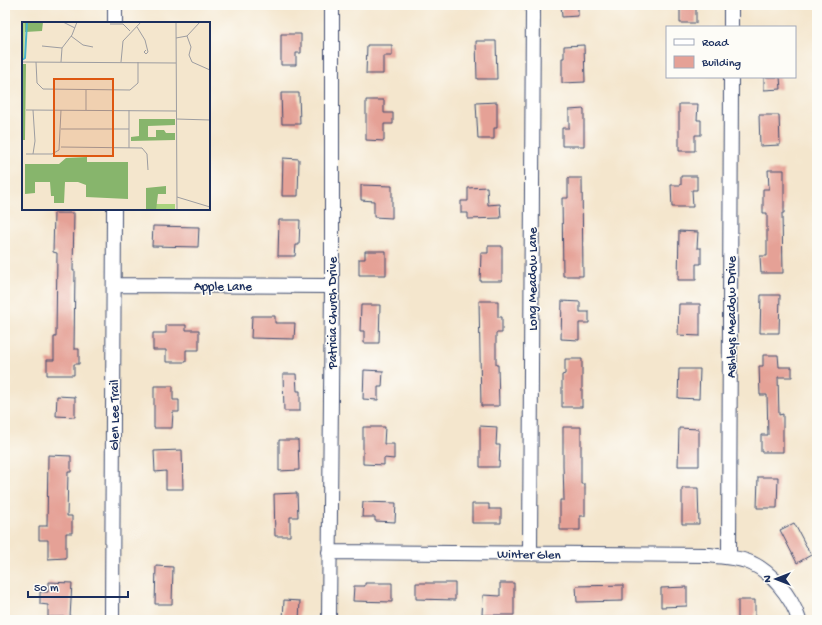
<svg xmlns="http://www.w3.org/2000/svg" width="822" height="625" font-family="'Gochi Hand',sans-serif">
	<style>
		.building { fill: #e5a196 }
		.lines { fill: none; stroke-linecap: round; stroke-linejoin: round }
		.minor-casing { stroke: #3c4a6f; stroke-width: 16 }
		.minor { stroke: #fff; stroke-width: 14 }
		.labels { text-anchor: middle; stroke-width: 3; stroke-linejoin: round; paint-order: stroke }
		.street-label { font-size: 13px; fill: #1b2f5e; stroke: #fdfcf7 }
		.inset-river { fill: none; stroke: #4bb4c9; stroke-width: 2 }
		.inset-road { fill: none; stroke: #9d9da1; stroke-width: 1 }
		.view { fill: #de5710; fill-opacity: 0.15; stroke: #de5710; stroke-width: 2 }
		.inset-edge { fill: none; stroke: #1b2f5e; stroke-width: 2 }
	</style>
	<rect width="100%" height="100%" fill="#fdfcf7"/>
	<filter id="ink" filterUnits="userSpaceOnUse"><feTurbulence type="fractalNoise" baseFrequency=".025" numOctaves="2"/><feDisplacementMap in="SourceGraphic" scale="8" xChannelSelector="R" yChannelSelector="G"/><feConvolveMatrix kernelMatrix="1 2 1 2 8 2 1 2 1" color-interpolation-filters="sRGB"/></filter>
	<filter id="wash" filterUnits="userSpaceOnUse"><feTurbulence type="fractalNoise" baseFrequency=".012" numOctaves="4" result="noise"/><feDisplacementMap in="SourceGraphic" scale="16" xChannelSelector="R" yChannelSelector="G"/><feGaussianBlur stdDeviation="0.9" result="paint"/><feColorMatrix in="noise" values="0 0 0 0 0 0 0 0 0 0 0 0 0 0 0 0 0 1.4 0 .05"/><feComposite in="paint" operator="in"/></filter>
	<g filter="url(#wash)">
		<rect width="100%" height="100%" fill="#f4e6cd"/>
		<g id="blocks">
			<path class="building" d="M561,5h17v11l-16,1z
				M680,5h16v18h-16z
				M281,34h20v19h-5v12h-15z
				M476,41h20l1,38h-20z
				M367,45h25v11h-9v18h-17z
				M584,45l1,37 -23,1v-25h2v-12z
				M764,77h16l1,12 -17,1z
				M281,93h18l1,31h-18z
				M366,100h18v13h9v11h-9v17l-18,-1z
				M497,102v26h-3v11h-16l-2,-36z
				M679,104h19l-1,16h4v15h-6v16h-16z
				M584,109v37h-22v-18h7v-18z
				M759,115h20l1,30 -20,1z
				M283,158l16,1 -1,37h-16z
				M768,170h16v43h-2l1,60h-22l-1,-17h7v-43h-4v-24h6z
				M681,176h16v14h-5l1,17h-21l-1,-22h10z
				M568,178h14l1,98h-20l-1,-78h6z
				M361,185l31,1v32l-18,-1v-16l-13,-1z
				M487,187l1,18 12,-1 1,14 -33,1v-6h-7v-12h7v-13z
				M54,213h20l-1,58h2l-1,78h5v15h-5v11h-27v-15h7v-23h2l1,-84 -4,-1z
				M279,220h21l-1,25h-3l-1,11h-17z
				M153,226l46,1 -1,20 -46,-1z
				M679,231l19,1 -1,16h4v16h-5v16h-18z
				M488,246h14v35h-22l1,-28h7z
				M365,251h21v24h-27v-16h6z
				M761,295h19l-1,38h-19z
				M479,301h19v16h4v16h-6v32h2l1,41h-18z
				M562,301l18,1v10h9v11h-10v17l-18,-1z
				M679,304h21v32l-22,-1z
				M361,305h19l-1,38h-15v-12h-4z
				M252,316h23v7h20l-1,16 -43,-1z
				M166,325h20v5h13v20h-13v12h-20v-12h-13v-17h13z
				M763,355h15l1,12h13v10h-14l1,38 4,-1v38h-22v-17h7l-1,-40h-7l-1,-29h4z
				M565,359h17v48h-20v-32l3,-1z
				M679,369h21l-1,30 -21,-1z
				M364,370l19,1 -1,16h-4v13l-15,-1z
				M283,374h13l1,17h3v20h-16z
				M154,386h19v14h6v12h-6l-1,16h-18z
				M57,396l18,1v20l-19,-1z
				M480,426l17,1 -1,18h4l-1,22h-19z
				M363,427h22l-1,17h10v15l-10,-1v7l-21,-1z
				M563,427h18v57h4v32h-5v14h-20v-30h4l-1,-35z
				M679,428l20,1v37h-21z
				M279,440h19l1,30 -20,1z
				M182,450l1,39h-17v-18l-11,1 -1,-21z
				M48,455l23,1v16h-3l-1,44h5v17h-6v25l-18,1v-19h-9v-14h8z
				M758,477h20l-1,31h-20z
				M682,488h16l1,36h-17z
				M297,493l1,24h-8v19h-15l-1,-42z
				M363,502l33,1 -1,19 -20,-1v-4h-13z
				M472,504h17v5h12v14h-29z
				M794,523l17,32 -14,8 -17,-33z
				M156,566l17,1 -1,37h-17z
				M48,582l24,1 -2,34h-22v-12l-8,-1v-12h8z
				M365,583h27v19l-39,-1 1,-15h11z
				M416,583h39v17l-39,-1z
				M500,583h14v32h-32l1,-20 17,1z
				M623,585v16l-46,1 -1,-16z
				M687,587v19l-26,1v-19z
				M284,600l16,1 -1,19h-16z
				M738,600h17v20h-17z"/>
		</g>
	</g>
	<g filter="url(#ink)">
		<use href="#blocks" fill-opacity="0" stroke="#3c4a6f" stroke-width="1"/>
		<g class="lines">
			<g class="minor-casing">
				<path id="minor" d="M115,23v-18
					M731,27v-22
					M114,285l218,1
					M329,552l380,3c12,2 25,2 37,6 24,8 46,36 53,59
					M530,553l3,-548
					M729,557l2,-480
					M112,620l2,-411
					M329,620l3,-334v-281"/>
			</g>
			<use href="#minor" class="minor"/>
		</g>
	</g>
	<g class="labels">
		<g class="street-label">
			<text transform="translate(531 279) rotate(-90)" y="5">Long Meadow Lane</text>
			<text x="223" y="290">Apple Lane</text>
			<text transform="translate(331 313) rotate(-90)" y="5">Patricia Church Drive</text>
			<text transform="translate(730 317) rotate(-90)" y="5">Ashleys Meadow Drive</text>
			<text transform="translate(113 415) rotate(-90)" y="5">Glen Lee Trail</text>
			<text transform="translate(529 553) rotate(1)" y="5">Winter Glen</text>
		</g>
	</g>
	<g transform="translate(22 22)">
		<rect width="188" height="188" fill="#f4e6cd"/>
		<path d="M0,0h3l-1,38h-2zM134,182h19v6h-19z" fill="#aad37d"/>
		<path d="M3,0h18l-1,9 -17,1zM0,42h4l-1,76h-3zM117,97h36v6l-27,1v11h8v-7h8l2,3h9v7l-44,1v-4l8,-1zM65,135v5h41v37l-42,-2v-12l-8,-3h-13l-1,21h-10v-7h-3l-1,-14h-15v11l-10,1v-30h34l7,-6zM144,164v8h-8l-2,16h-10v-22z" fill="#87b56c"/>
		<path class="inset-river" d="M0,38l3,-2 2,-36"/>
		<path class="inset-road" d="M41,0l12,6M154,0l1,188M88,2h13l7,7M115,5l8,13 3,12 -2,2 -2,-2 2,-2M49,14l12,9 10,2M165,14l4,11 -2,8 3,7M154,16l11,-2 13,-14M20,24l20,2M0,40l154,1M14,40l1,21 6,6 87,1 8,-7v-21M39,40l1,-14 10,-13 5,-13M99,40l2,-21 18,-19M170,40l18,8M4,88l150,1M64,88v-20M107,88v38M154,97l34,1M39,107h68M39,125l81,1 5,6 1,16M4,132h26l7,-4 2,-40M11,132l2,-13 -2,-31M155,175l33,10"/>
		<path class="view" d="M32,57h59v77h-59z"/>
		<rect width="188" height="188" class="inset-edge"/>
	</g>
	<rect width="822" height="625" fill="none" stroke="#fdfcf7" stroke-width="20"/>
	<rect x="666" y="26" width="130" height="52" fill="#fdfcf7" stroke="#a3aaba"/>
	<rect x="674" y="39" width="20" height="6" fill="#ffffff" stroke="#a3aaba"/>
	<text x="702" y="46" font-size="12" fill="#1b2f5e">Road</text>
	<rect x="674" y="56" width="20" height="12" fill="#e5a196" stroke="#a3aaba"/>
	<text x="702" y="66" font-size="12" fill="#1b2f5e">Building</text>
	<g transform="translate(776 579) rotate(270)" stroke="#fdfcf7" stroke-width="3" paint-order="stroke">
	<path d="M0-3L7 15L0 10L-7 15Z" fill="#1b2f5e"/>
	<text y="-6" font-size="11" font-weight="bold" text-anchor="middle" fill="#1b2f5e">N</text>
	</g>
	<path d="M28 591v6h100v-6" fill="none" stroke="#1b2f5e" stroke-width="2"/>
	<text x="34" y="591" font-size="12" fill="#1b2f5e" stroke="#fdfcf7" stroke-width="3" paint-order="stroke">50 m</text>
</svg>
